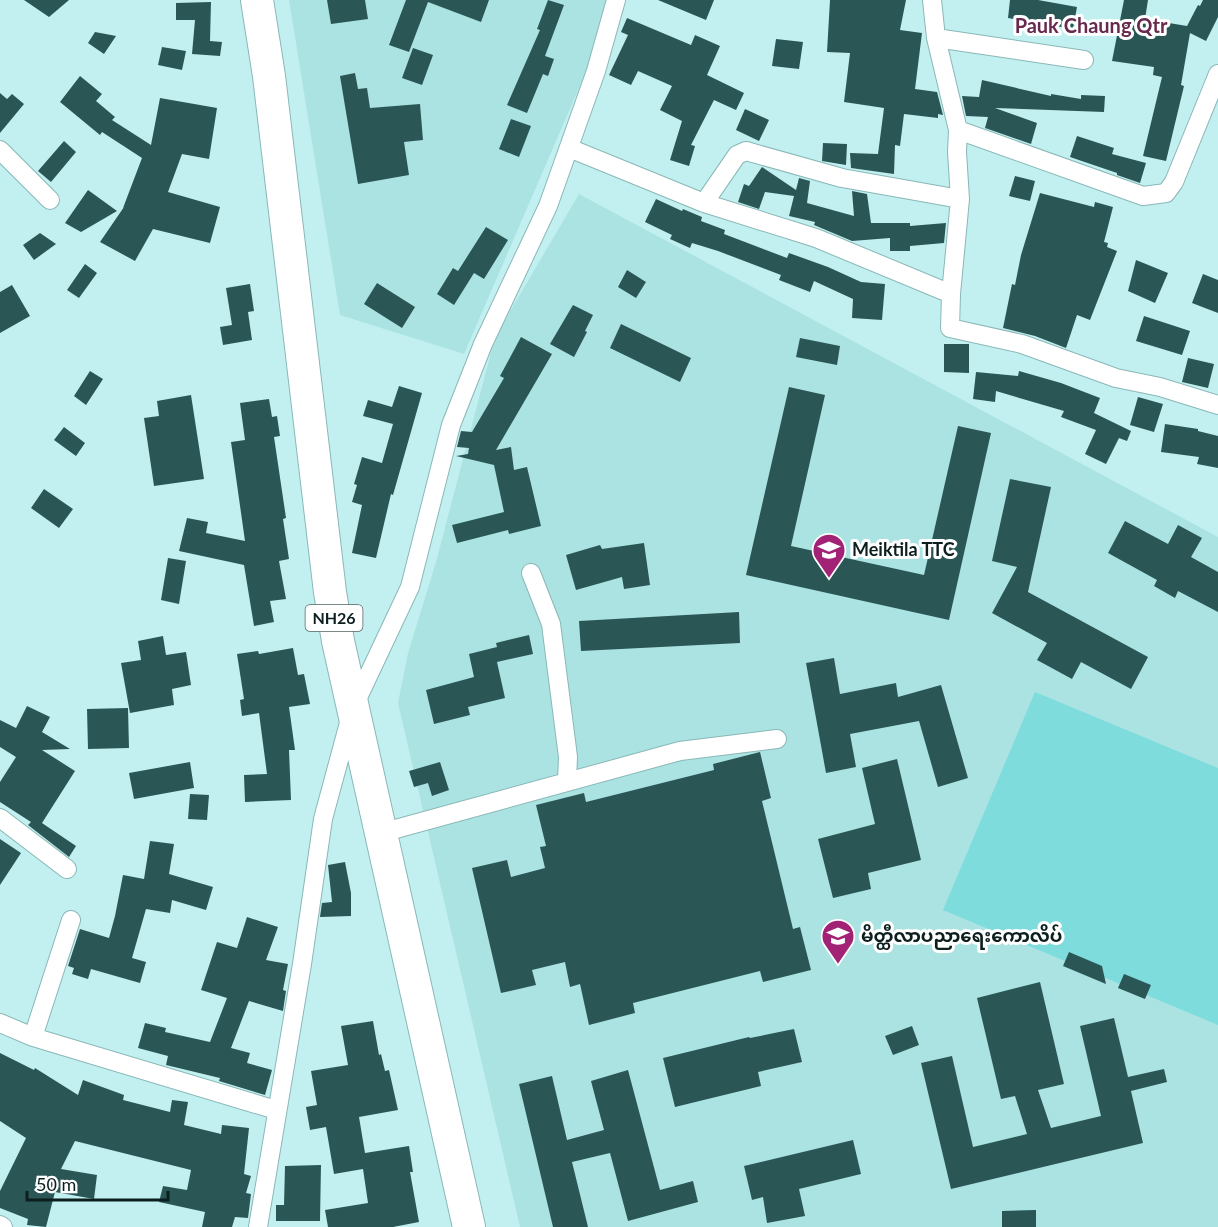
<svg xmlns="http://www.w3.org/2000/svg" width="1218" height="1227" font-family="Lato,'Noto Sans Myanmar',sans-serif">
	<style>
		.built { fill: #abe3e3 }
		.green { fill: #7edcdd }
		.building { fill: #2b5656 }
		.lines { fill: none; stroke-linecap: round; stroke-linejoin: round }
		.minor-casing { stroke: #8ab7b7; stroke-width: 20 }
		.trunk-casing { stroke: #8ab7b7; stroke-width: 34 }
		.minor { stroke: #fff; stroke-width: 18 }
		.trunk { stroke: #fff; stroke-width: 32 }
		.labels { text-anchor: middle; stroke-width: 6; stroke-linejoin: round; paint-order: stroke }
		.shield { fill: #fff; stroke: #556262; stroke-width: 1.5 }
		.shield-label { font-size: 16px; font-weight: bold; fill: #0c1e1e }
		.poi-label { font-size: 18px; font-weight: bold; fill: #0c1e1e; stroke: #fff; text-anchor: start }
		.neighbourhood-label { font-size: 20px; font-weight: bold; fill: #67294d; stroke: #fff }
	</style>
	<rect width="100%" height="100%" fill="#c2f0f1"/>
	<path class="built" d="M289,0h328l-153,354 -124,-39z
		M579,194l639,343v690h-698l-122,-524 10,-50 28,-91 59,-225z"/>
	<path class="green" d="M1035,692l183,76v257l-275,-115z"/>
	<path class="building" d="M24,0h45l-20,17z
		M327,0h38l3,19 -37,5z
		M406,0h83l-8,22 -53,-20 -19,50 -20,-7z
		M548,0l16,5 -19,51 9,3 -6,17 -5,-2 -16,39 -20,-8 33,-75 -3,-1z
		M658,0h56l-8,20z
		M830,0h76l-6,30 22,3 -7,56 22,3 6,23 -5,-1v4l-34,-4 -4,32 -5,-1 -1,29 -43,-6 -1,-15 28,1 6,-46 -40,-6 6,-49 -23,-1z
		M1010,0h28l39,7 -4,22 -65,-11z
		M1124,0h24l-3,19 42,7 11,-21 2,1 3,-6h15v17l-12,24 -16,-8 -9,52 3,1 -18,75 -23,-5 19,-79 -9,-2 1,-8 -42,-6z
		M211,2l-1,39 12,1 -2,14 -28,-2 3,-34h-19v-17z
		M627,18l64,27 4,-10 25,11 -13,29 37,18 -8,17 -22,-10 -23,45 4,1 -6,20 -19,-6 12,-39 -22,-11 12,-24 -34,-15 -7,14 -22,-10 19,-40 -7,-3z
		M95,32l21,4 -12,18 -16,-11z
		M776,39l27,3 -4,27 -27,-3z
		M162,47l24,4 -4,19 -24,-5z
		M413,48l20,7 -11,30 -20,-7z
		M355,73l3,16 9,-1 3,20 50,-4 3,36 -19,2 5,33 -51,9 -18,-108z
		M80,76l22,18 -6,7 19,16 -3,3 39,25 9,-47 57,10 -8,51 -27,-5 -14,38 52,15 -10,36 -57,-14 -18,32 -35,-19 24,-35 -1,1 19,-50 -40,-26 -2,3 -40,-33z
		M982,80l69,16v-2l30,5v-4l24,1 -1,16 -109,-4 42,15 -6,21 -46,-16 3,-11 -22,-1 -4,-20 17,1z
		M0,93l7,6 5,-5 12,10 -24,29z
		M745,109l24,11 -10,21 -23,-11z
		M511,119l20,7 -12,31 -20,-8z
		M1077,136l37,12 -2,6 34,9 -6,20 -23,-8v-2l-47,-16z
		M64,141l12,11 -25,30 -13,-11z
		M823,143l24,1 -1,21 -24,-4z
		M762,167l34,23 3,-12 11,3 -3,22 47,13 -2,-25 15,3 4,29h39v3l36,-3 -2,20 -34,3v5h-20v-13l-38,3 -38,-16 1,-3 -26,-6 5,-20 -29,-4 -6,17 -21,-7 6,-18 5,2z
		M1015,176l20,5 -5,20 -21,-5z
		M88,190l29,21 -36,21 -16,-9z
		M1040,193l54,14 1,-5 18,5 -9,35 4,1 -1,4 10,4 -27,69 -13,-5 -11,33 -31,-12 -32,-8 9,-44 3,1 6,-30z
		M656,199l26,12 1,-2 19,8 -1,4 24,9 -1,4 63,24 2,-5 39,14 33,15 24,2 -3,36 -30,-2 1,-19 -39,-18 -4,11 -31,-12 2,-5 -63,-24 -26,-8 -2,5 -20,-9 2,-4 -27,-13z
		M486,227l22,13 -24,39 -10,-6 -20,32 -17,-11 16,-26 5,3z
		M40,233l16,11 -22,16 -11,-15z
		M1136,260l32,13 -13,30 -27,-12z
		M85,264l12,9 -18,25 -12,-8z
		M627,270l19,12 -10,16 -18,-11z
		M1203,274l15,6v33l-26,-10z
		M377,283l38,24 -13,21 -38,-24z
		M250,284l4,27 -6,1 4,28 -29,5 -3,-18 12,-2 -6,-37z
		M12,285l18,31 -30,17v-41z
		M573,305l20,10 -8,16 2,1 -13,25 -24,-13z
		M1144,316l46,15 -8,24 -46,-14z
		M621,324l70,34 -11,24 -70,-34z
		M521,337l31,17 -56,96 15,-3 3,23 13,-3 14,59 -32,8 -1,-4 -51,13 -5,-18 52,-13 -10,-47 -38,-9 12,-2 1,-6 -12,-1 4,-16 11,1 32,-54 -4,-2z
		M800,338l40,8 -3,19 -41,-8z
		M944,344h25v29l-25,-1z
		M1188,358l26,6 -6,24 -26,-6z
		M90,371l13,8 -17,26 -12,-9z
		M1019,371l42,12 39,15 -6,15 37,18 -4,10 -8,-3 -13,26 -21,-10 11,-24 -35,-13 3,-6 -68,-20 -1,11 -22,-3 3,-27 42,4z
		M399,386l23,7 -29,102 -2,-1 -15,64 -24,-5 10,-48 -10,-3 5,-17 -3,-1 8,-27 20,6 11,-39 -30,-8 5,-16 24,7z
		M789,387l36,8 -34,151 133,29 34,-149 33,7 -42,187 -203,-45z
		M191,395l13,84 -50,7 -10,-68 15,-2 -2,-15z
		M1138,397l25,7 -9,28 -24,-7z
		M269,399l3,18 5,-1 3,20 -6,1 12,81 -3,1 6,40 -10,2 7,38 -16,2 4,21 -20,4 -10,-61 -65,-14 8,-33 21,4 -2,11 39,8 -14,-99 14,-2 -5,-37z
		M1165,424l33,5v2l20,5v32l-21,-4 2,-7 -38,-5z
		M64,427l21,16 -9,13 -22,-16z
		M1010,479l41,8 -23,105 120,65 -17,32 -50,-27 -9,17 -35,-19 10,-17 -55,-30 25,-46 -25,-6z
		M44,489l29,20 -14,19 -28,-20z
		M1125,521l43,23 10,-19 24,13 -11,19 27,15v40l-40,-21 -3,7 -21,-12 3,-6 -49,-27z
		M644,543l6,42 -26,4 -2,-12 -46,13 -10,-35 34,-10 2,4z
		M168,558l18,3 -7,43 -18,-4z
		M739,612l1,31 -159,8 -2,-30z
		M529,635l4,19 -36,8 8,36 -37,9 2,8 -36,9 -8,-34 48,-13 -5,-23 28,-7 -1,-4z
		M163,636l3,19 20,-3 5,33 -19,4 2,16 -44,8 -9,-50 20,-3 -3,-19z
		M293,648l5,27 6,-1 6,30 -21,3 6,43h-6l2,50 -46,2 -1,-27 23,-1 -8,-61 -17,3 -2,-16 4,-1 -7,-45 21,-3 1,3z
		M834,658l6,36 56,-11 2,14 43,-12 27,93 -30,9 -19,-66 -69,13 6,33 -30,6 -20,-110z
		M27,706l23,11 -8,15 28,17 -28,1 33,21 -33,52 34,23 -7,11 -41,-32 3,-3 -31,-20v-20l16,-25 -16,-10v-27l16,8z
		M128,708l1,40 -41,1 -1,-40z
		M760,752l11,46 -9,3 31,128 7,-2 11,43 -48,12 -3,-11 -127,32 2,10 -46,12 -9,-41 -10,3 -5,-25 -33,8 4,15 -35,8 -29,-125 35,-8 4,17 34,-9 -5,-21 6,-1 -10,-41 48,-12 2,9 128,-32 -1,-6z
		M897,759l24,101 -53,13 3,16 -38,9 -15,-59 57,-15 -13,-56z
		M190,762l4,26 -60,11 -5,-26z
		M440,762l9,28 -17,6 -4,-13 -14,4 -5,-16z
		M190,794l19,1 -2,25 -19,-1z
		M0,839l21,14 -21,32z
		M150,841l24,3 -5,30 44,13 -7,23 -34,-10 -2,13 -24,-4 -14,49 14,4 -6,21 -49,-14 -3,10 -16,-5 2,-6 -6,-2 12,-37 29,9 6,-22 8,-41 21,4z
		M345,862l6,31v23l-31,1 2,-14 10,-1 -4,-37z
		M247,917l31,10 -12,33 22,4 -5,26 3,1 -3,20 -34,-10 -18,47 19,5 -3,10 25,7 -7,25 -46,-14 1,-3 -54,-13 2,-9 -30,-8 7,-25 21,5 -1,4 45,10 17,-44 -26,-8 16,-48 20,6z
		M1069,952l33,14 4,18 -43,-18z
		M1124,974l27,11 -6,14 -27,-11z
		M1040,982l24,102 -26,6 13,38 50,-12 -21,-90 34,-8 14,59 36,-8 3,13 -36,9 12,52 -192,46 -30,-126 31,-7 21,91 54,-13 -12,-38 -14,3 -24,-101z
		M373,1021l6,34 2,-1 4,17 4,-1 9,40 -39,7 6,36 44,-7 4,26h-3l9,50 -26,5h-65l-3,-17 43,-7 -5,-34 -29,5 -8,-47 -16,3 -4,-23 11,-2 -6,-34 37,-6 -7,-39z
		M912,1026l7,19 -26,10 -8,-19z
		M794,1029l8,33 -44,10 3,14 -86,21 -12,-49 86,-21 1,1z
		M0,1053l34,17 1,-2 43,27 5,-15 41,15 -1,5 47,12 2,-12 16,2 -4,23 37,9 1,-9 27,3 -5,46 7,2 -5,17 5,1 -3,24 -13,-1 -3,10h-30l3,-15 -46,-10 4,-16 24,4 4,-20 -116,-29 -14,28 36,6 -3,24 -39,-7 -9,35 -19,-2 1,-6 -28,-11v-17l26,-53 -26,-17z
		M628,1070l32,120 33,-9 5,21 -70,19 -18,-68 -38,9 16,65h-35l-34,-143 33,-8 15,64 37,-10 -13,-49z
		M853,1140l8,34 -62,15 6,27 -38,7 -4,-26 -11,3 -8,-34z
		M321,1165l-1,56h-44v-16h8l1,-39z
		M1036,1210v17h-34v-16z"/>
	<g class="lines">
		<g class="minor-casing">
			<path id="minor" d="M932,0l4,38 22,92 -1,22 3,47 -9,95 -1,34 72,16 94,34 44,9 58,18
				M936,38l148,22
				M958,130l185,66 23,-3 8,-11 44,-108
				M569,148l135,55 112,35 135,56
				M0,150l50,50
				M704,203l33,-48 9,-4 96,27 118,21
				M531,573l20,51 17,133 -1,24
				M0,818l67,51
				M381,833l299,-82 97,-12
				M0,1023l33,14 243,73
				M33,1037l38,-117
				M0,1225l3,2
				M258,1227l44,-263 21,-145 30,-111 57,-121 41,-162 32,-81 65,-138 48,-135 20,-71"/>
		</g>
		<g class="trunk-casing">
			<path id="trunk" d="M257,0l12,76 61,516 8,49 131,586"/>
		</g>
		<use href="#minor" class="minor"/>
		<use href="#trunk" class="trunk"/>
	</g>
	<defs>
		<g id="university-pin" transform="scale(1.725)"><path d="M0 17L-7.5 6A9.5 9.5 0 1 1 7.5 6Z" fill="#a22375" stroke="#fff"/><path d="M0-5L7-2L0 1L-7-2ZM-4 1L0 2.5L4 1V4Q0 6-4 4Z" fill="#fff"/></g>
	</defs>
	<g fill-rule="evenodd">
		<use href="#university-pin" x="829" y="550"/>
		<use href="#university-pin" x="838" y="936"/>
	</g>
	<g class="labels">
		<rect class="shield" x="305.5" y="605" width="57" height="26" rx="4.5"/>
		<g class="shield-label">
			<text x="334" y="624">NH26</text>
		</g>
		<g class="poi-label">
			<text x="852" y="556">Meiktila TTC</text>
			<text x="861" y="942">မိတ္ထီလာပညာရေးကောလိပ်</text>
		</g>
		<g class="neighbourhood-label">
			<text x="1091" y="33">Pauk Chaung Qtr</text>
		</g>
	</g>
	<path d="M27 1191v9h141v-9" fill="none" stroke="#0c1e1e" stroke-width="3"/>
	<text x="36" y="1191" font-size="18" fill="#0c1e1e" stroke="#ffffff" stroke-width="4.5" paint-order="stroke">50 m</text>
</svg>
